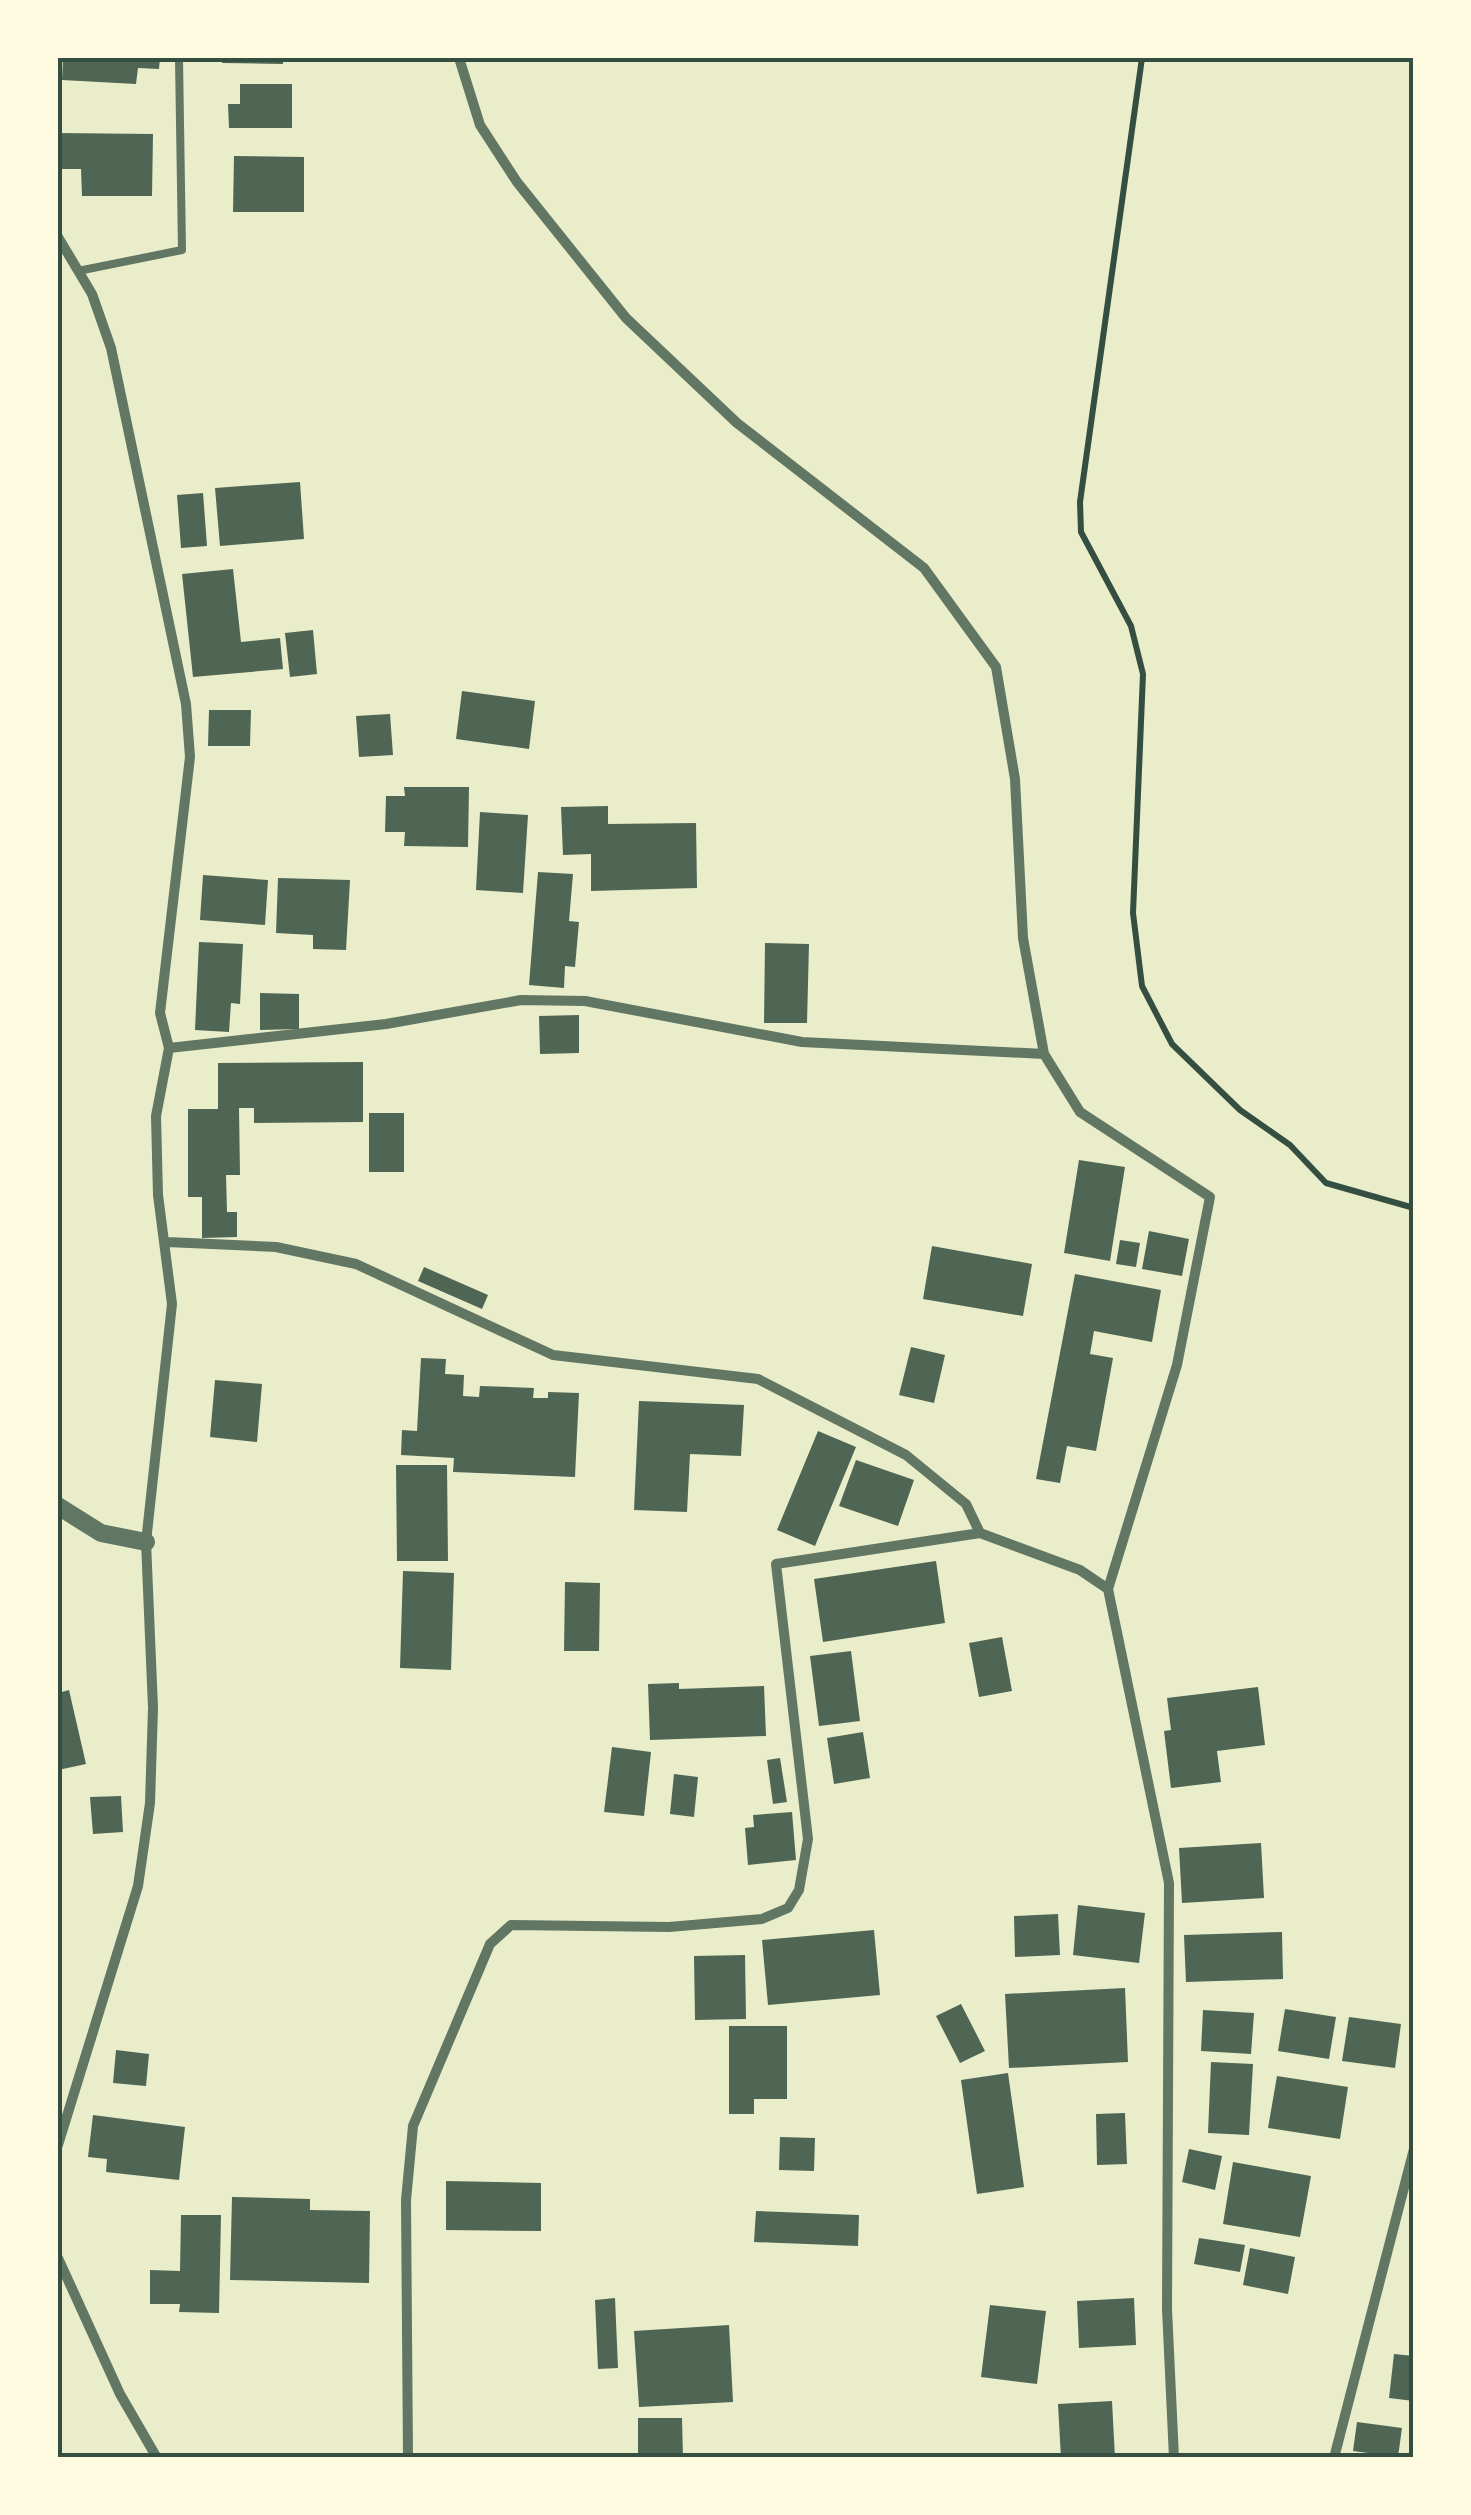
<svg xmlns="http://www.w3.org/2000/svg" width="1471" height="2515" font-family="Raleway,sans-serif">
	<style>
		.building { fill: #4f6655 }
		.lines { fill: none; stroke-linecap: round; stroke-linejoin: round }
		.path { stroke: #344e41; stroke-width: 6 }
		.service { stroke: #617663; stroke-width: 8 }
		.minor { stroke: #617663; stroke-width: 10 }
		.tertiary { stroke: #617663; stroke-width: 18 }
		.neatline { fill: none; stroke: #344e41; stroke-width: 4 }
	</style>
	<rect width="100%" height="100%" fill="#e9edc9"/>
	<path class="building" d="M63,58h97l-1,11 -21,-1 -2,16 -74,-4z
		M222,58h61v6l-61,-1z
		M240,84h52v44h-63l-1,-24h12z
		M58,133l95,1 -1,62h-70l-1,-27h-23z
		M234,156l70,1v55h-71z
		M300,482l4,57 -84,7 -5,-58z
		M203,493l4,53 -26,2 -4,-53z
		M233,569l8,73 39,-4 3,31 -90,8 -11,-103z
		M313,630l4,44 -27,3 -5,-44z
		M462,691l73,10 -6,48 -73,-10z
		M209,710h42l-1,36h-42z
		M390,714l3,41 -34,2 -3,-41z
		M404,787h65l-1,60 -64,-1 1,-14h-20l1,-36h19z
		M608,806v18l88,-1 1,65 -106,3v-37l-28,1 -2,-48z
		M480,812l48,3 -5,78 -47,-3z
		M538,872l35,2 -4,47 10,1 -4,45 -10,-1 -1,22 -35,-3z
		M203,875l65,5 -3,45 -65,-5z
		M278,878l72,2 -4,70 -33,-1v-14l-37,-2z
		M199,942l44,2 -3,60 -9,-1 -2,29 -34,-2z
		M765,943l44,1 -2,79h-43z
		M260,993l39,1v35l-39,1z
		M579,1015v38l-39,1 -1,-38z
		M363,1062v60l-109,1v-15h-15l1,67h-14l1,37h10v25l-35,1v-41h-14v-88h30v-46z
		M369,1113h35v59h-35z
		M1079,1160l46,7 -15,94 -46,-8z
		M1149,1231l40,8 -7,37 -40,-7z
		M1120,1240l20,3 -4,24 -20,-3z
		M932,1246l100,18 -9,52 -100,-17z
		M424,1267l64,28 -6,14 -64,-28z
		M1075,1274l86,16 -9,52 -58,-11 -4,23 23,4 -17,93 -29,-5 -7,37 -24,-4z
		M911,1347l34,8 -11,48 -35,-8z
		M421,1358l25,1 -1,15 19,1 -1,21 16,1 1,-11 54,2 -1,10h15v-6l31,1 -4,84 -122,-5 1,-14 -53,-3 1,-25 15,1z
		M215,1380l47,4 -5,58 -47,-5z
		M639,1401l105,4 -3,51 -51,-2 -3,58 -53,-2z
		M818,1431l38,16 -41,99 -38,-16z
		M856,1460l58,20 -16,46 -59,-20z
		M396,1465h51l1,96h-51z
		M936,1561l9,62 -122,19 -9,-63z
		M403,1571l51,2 -3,97 -51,-2z
		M565,1582l35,1 -1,68h-35z
		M1002,1637l10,54 -33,6 -10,-54z
		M851,1651l9,70 -41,5 -9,-70z
		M679,1683v6l85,-3 2,50 -116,4 -2,-56z
		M1258,1687l7,58 -48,6 4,31 -50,6 -7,-57 7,-1 -4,-32z
		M69,1690l17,74 -28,6v-77z
		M863,1732l7,46 -36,6 -7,-46z
		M612,1747l39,5 -7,64 -40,-4z
		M780,1758l7,44 -14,2 -6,-44z
		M674,1774l24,3 -4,40 -24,-3z
		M121,1796l2,36 -30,2 -3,-37z
		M792,1812l4,48 -48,5 -3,-37 9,-1 -1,-12z
		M1261,1843l3,55 -82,5 -3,-55z
		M1078,1905l67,8 -6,50 -66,-8z
		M1058,1914l2,41 -45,2 -1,-41z
		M874,1930l6,65 -112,10 -6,-65z
		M1282,1932l1,47 -97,3 -2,-47z
		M745,1955l1,64 -51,1 -1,-64z
		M1125,1988l3,74 -119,6 -4,-74z
		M961,2004l24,47 -25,12 -24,-47z
		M1285,2009l51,8 -7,42 -51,-8z
		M1203,2010l51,3 -3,41 -50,-3z
		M1349,2017l52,7 -6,44 -53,-7z
		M729,2026h58v73h-33v15h-25z
		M116,2050l33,4 -3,32 -33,-3z
		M1211,2062l42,2 -4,71 -41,-2z
		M1008,2073l16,114 -47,7 -16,-114z
		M1277,2076l71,11 -8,52 -72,-11z
		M1125,2113l2,51 -30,1 -1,-51z
		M93,2115l92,12 -6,53 -73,-8 1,-13 -19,-2z
		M780,2137l35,1 -1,33 -35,-1z
		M1189,2149l33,7 -7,34 -33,-8z
		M1233,2162l78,14 -11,61 -77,-13z
		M446,2181l95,2v48l-95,-1z
		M232,2197l78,2v11l60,1 -1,72 -139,-3z
		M756,2211l103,4 -1,31 -104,-4z
		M181,2215h40l-2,98 -40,-1 1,-8h-30v-34l30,1z
		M1199,2238l46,7 -5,27 -46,-8z
		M1250,2248l45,9 -7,37 -45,-9z
		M615,2298l3,70 -20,1 -3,-69z
		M1134,2298l2,47 -57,3 -2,-47z
		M990,2305l56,6 -9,73 -56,-7z
		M729,2325l4,77 -94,5 -5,-76z
		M1394,2354l20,2v45l-25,-3z
		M1112,2401l3,57h-54l-3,-54z
		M638,2418h44l1,40h-45z
		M1357,2422l45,6 -4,29 -45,-6z"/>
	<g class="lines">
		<path class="path" d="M1142,58l-62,444 1,30 50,94 12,48 -10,239 9,73 30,58 68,66 50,35 36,38 88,25"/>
		<path class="service" d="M78,271l104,-21 -3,-191"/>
		<path class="minor" d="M459,58l21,67 37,57 109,136 111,105 187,145 72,99 19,112 8,159 21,116
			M58,237l34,57 19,54 75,356 4,53 -30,256 9,35 -13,68 2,79 14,109 -26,238 7,166 -3,95 -12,83 -80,259
			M169,1048l217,-24 135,-24 64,1 217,41 242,12 36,58 130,85 -33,168 -69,224
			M167,1242l109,5 80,17 197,91 205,24 148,76 60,49 14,29 100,37 28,19 61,294 -2,426 7,149
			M58,2258l62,136 37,64
			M408,2458l-2,-258 7,-74 77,-182 21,-19 158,2 93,-8 26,-11 11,-18 9,-51 -32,-275 204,-31
			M1334,2458l80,-309"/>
		<path class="tertiary" d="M58,1506l43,27 45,9"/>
	</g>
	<rect width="1471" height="2515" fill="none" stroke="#fefae0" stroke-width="120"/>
	<rect x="60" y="60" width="1351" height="2395" class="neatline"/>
</svg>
